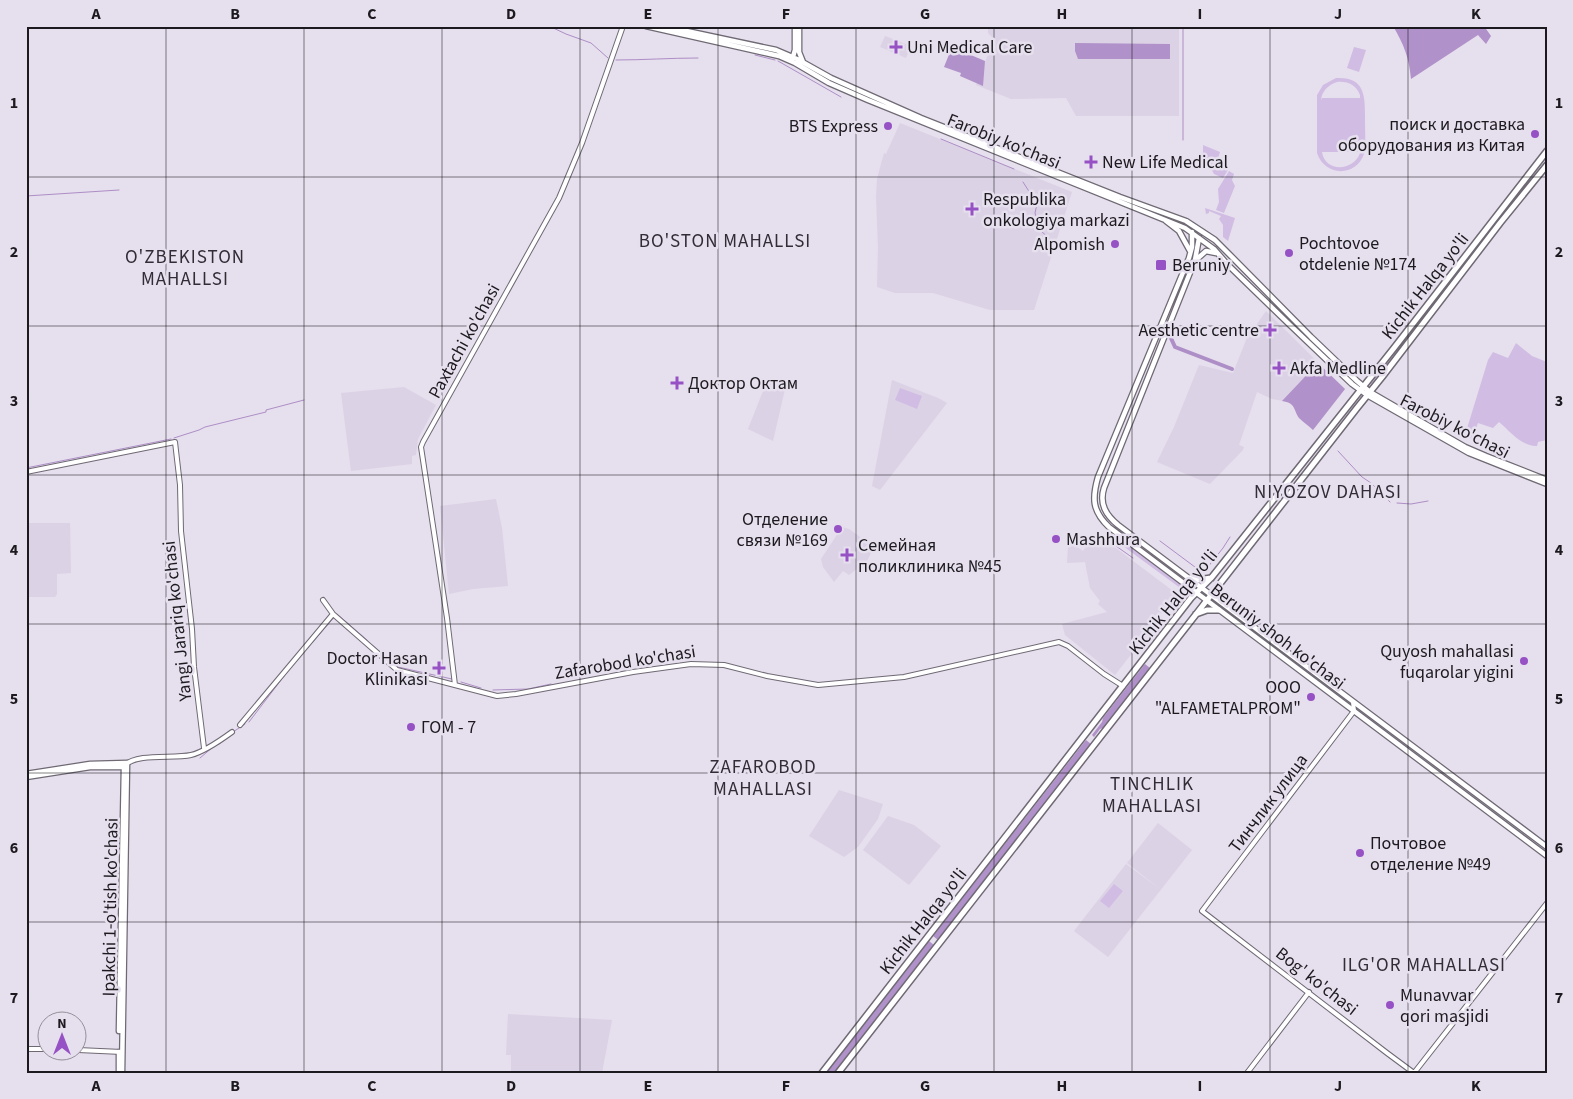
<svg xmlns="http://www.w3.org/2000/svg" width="1573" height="1099" font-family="'Source Sans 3',sans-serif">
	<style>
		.built { fill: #dcd2e6 }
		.green { fill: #d1bde3; fill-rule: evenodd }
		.forest { fill: #b091c9 }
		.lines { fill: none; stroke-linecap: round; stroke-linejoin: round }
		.stream { stroke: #ad8ec6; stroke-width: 1 }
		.canal { stroke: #ad8ec6; stroke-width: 4 }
		.minor-casing { stroke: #6f6974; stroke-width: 6 }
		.major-casing { stroke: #6f6974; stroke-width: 7 }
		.highway-casing { stroke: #6f6974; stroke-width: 8 }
		.minor { stroke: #fff; stroke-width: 4 }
		.major { stroke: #fff; stroke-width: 4.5 }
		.highway { stroke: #fff; stroke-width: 5 }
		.grid { fill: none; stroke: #1c1a1f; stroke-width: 1; stroke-opacity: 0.55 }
		.poi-dot { fill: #9651c5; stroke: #e6dfed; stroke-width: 2 }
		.labels { text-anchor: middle; stroke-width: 5; stroke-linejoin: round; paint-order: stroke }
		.poi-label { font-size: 18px; fill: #1c1a1f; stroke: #e6dfed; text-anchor: start }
		.street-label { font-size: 18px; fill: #1c1a1f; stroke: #e6dfed }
		.neighbourhood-label { font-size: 19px; letter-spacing: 1px; fill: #312c36; stroke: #e6dfed }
		.neatline { fill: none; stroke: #1c1a1f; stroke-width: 2 }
		.grid-label { font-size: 16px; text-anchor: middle; font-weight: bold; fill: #1c1a1f }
	</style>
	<rect width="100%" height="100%" fill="#e6dfed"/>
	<path class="built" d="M988,26h191v90h-103l-10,-18 -55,1 -35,-14 18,-46 -6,-6z
		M885,36l26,10 -5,12 -26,-11z
		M900,123l172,69 -38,118h-44l-57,-17h-38l-18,-6 1,-40 -2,-50 1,-18 7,-26 2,1z
		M1266,311l79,78 -32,41 -14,-13 -4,-9 -6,-6 -17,-3 -15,-7 -18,53 5,2 -1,3 -33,34 -53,-22 17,-35 25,-62 34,8 17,-43 5,-3z
		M892,380l46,18 9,5 -67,87 -8,-4z
		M767,381l18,8 -12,52 -25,-12z
		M404,387l32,18 -18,34 -2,16 -4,1v8l-61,7 -10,-78z
		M496,499l6,29 6,58 -35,3 -24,5 -9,-88z
		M26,523h44l1,50 -14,1v20l-2,3h-29z
		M842,527l7,2 25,18 -7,14 -18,14 -6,-4 -9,11 -11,-15 -2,-8z
		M1096,533l81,61 -35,44 1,1 -28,36 -50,-40 -3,-11 45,-12 -9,-8 2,-3 -10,-13 -5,-26 -18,1 1,-16 5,-3 10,7z
		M839,790l44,14 -5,15 -20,28 -14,10 -35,-21z
		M888,816l26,9 27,21 -32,39 -46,-35z
		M1158,823l34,27 -84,107 -34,-26 52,-67 34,25 -33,-26z
		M508,1014l104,6 -10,53h-91v-18h-5z"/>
	<path class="green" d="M1354,47l12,3 -7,22 -12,-4z
		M1336,78c31,-2 29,21 29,44 0,10 1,21 -1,32 -8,23 -39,23 -47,-1v-58l6,-10zM1337,82c11,-1 19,3 23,13v47v-44h-38l-1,2c1,-9 7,-15 16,-18zM1322,152h38v1c-6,18 -35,20 -38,-1z
		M1203,145l17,7 -3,10 11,8 -5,8 -9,-4 -11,-19z
		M1229,171l5,3 -2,6 3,6 -11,27 -8,-3 3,-8 -1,-13z
		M1529,179l2,1 -159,205 -2,-2z
		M1205,208l30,10 -7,23 -5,-4v-12l-4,-6 2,-3 -12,-5v2l-3,1z
		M1516,343l16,13 15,6v78l-9,2 -1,4c-15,1 -27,-15 -38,-24l-6,6 -15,-5 -6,16 -7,-4 23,-75 5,-8 15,6z
		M900,388l22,8 -5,13 -22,-9z
		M1110,532l79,58 -2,3 -79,-58z
		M1114,884l9,7 -14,17 -9,-7z"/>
	<path class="forest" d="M1393,26h91l7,10 -5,8 -8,-9 -67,44c-2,-22 -7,-34 -18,-53z
		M1075,43l95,1v15h-92l-3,-8z
		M952,47l33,14 -2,25 -23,-10 1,-3 -17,-6z
		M1318,363l27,26 -32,41c-4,-4 -10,-8 -14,-12 -6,-9 -3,-15 -17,-17z
		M1145,664l5,4 -47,60 -3,1 -6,8 -2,-2 10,-13 1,-4z
		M1086,740l5,4 -153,196 -5,-4z
		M929,941l5,4 -100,128h-8z"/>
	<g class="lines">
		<path class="stream" d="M549,26l17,8 25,9 17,15
			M1183,26v114
			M755,55l20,5
			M616,60c27,0 54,-2 82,-2
			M778,61l63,36
			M941,139l73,30
			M1023,182l14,22 -2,9 5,17 13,12
			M26,196l93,-6
			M174,438l25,-8 6,-3 61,-15v-2l38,-10
			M1338,451l24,26 9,6 19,19
			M26,468l145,-29
			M1397,503l14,1 17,-3
			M1106,539l27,19
			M1160,541l43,32 20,-25 7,-11
			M372,645l26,22 54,12
			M461,682l20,6
			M493,690l35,-1 23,-5
			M249,722l42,-55 46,-53 30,26
			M233,732l12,-8
			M219,744l6,-4
			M200,758l13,-11"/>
		<path class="canal" d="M1170,336l5,11 57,22"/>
		<g class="minor-casing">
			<path id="minor" d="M26,472l149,-30 5,43 1,46 11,98 2,38 10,81
				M323,600l10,14 64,56 100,26 19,-2 117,-22 58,-8 33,1 43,11 51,9 86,-8 155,-35 9,4 36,28 19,12
				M455,685l-8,-67 -26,-171 2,-5 136,-244 23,-55 41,-117
				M1353,702l1,9 -152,200 185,142 27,20 133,-170
				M240,725l93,-111
				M125,765c13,-12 48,-6 66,-10 13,-3 30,-15 41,-23
				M26,1049h22
				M78,1050l44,2
				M1247,1073l62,-81"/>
		</g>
		<g class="major-casing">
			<path id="major" d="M646,26l133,30 16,7 34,20 39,17 317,128 29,21 13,15 63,61 62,59 15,11 102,58 78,31
				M663,26l113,24 21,9 34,19 90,40 199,79 66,24 29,19 13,13 83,84 46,44 13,11 95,55 21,9 61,24
				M799,26v26l4,10
				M792,60l3,-10v-24
				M1166,221l13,10 11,20
				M1192,232v15l-3,11 -91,219c-6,21 -6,34 11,50l438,329
				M1199,238l-4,22 -91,228c-5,16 2,27 14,37l429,322
				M1197,259l9,-8 10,2
				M1220,584v12l3,7
				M26,774l64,-10 37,-1 -5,310
				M26,777l64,-10h34l-5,264
				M119,1073v-21"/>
		</g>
		<g class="highway-casing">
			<path id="highway" d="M1189,578l9,2 13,-2
				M1196,614l11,-4h12
				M822,1073l369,-475 21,-21 182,-229 153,-197
				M838,1073l519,-665 25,-31 118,-154 47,-58"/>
		</g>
		<use href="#minor" class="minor"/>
		<use href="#major" class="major"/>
		<use href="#highway" class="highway"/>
	</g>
	<path class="grid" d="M166,26v1047M304,26v1047M442,26v1047M580,26v1047M718,26v1047M856,26v1047M994,26v1047M1132,26v1047M1270,26v1047M1408,26v1047M26,177h1521M26,326h1521M26,475h1521M26,624h1521M26,773h1521M26,922h1521"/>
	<g class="poi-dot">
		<path d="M893.5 39.5h5v5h5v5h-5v5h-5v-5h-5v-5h5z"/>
		<circle cx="888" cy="126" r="5"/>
		<circle cx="1535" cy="134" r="5"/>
		<path d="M1088.5 154.5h5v5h5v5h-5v5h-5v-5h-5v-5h5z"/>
		<path d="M969.5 201.5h5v5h5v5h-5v5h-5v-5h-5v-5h5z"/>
		<circle cx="1115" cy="244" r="5"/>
		<circle cx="1289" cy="253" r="5"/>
		<rect x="1155" y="259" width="12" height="12" rx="2.5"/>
		<path d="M1267.5 322.5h5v5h5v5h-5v5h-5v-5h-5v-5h5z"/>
		<path d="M1276.5 360.5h5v5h5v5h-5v5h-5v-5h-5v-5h5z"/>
		<path d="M674.5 375.5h5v5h5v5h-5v5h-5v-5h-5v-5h5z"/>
		<circle cx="838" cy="529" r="5"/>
		<circle cx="1056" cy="539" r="5"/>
		<path d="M844.5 547.5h5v5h5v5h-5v5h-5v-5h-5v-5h5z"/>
		<circle cx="1524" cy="661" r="5"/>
		<path d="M436.5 660.5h5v5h5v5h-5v5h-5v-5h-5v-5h5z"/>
		<circle cx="1311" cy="697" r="5"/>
		<circle cx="411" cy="727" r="5"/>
		<circle cx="1360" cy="853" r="5"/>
		<circle cx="1390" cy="1005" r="5"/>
	</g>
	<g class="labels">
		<g class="poi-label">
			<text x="907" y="53">Uni Medical Care</text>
			<text x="1525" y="130" text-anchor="end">поиск и доставка<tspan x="1525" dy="21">оборудования из Китая</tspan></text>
			<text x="878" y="132" text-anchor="end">BTS Express</text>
			<text x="1102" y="168">New Life Medical</text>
			<text x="983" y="205">Respublika<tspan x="983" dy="21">onkologiya markazi</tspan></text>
			<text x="1299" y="249">Pochtovoe<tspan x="1299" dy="21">otdelenie №174</tspan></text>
			<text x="1105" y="250" text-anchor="end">Alpomish</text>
			<text x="1172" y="271">Beruniy</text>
			<text x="1259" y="336" text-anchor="end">Aesthetic centre</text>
			<text x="1290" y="374">Akfa Medline</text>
			<text x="688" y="389">Доктор Октам</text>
			<text x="828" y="525" text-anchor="end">Отделение<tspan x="828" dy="21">связи №169</tspan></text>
			<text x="1066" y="545">Mashhura</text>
			<text x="858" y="551">Семейная<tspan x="858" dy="21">поликлиника №45</tspan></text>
			<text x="1514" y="657" text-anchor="end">Quyosh mahallasi<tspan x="1514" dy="21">fuqarolar yigini</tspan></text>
			<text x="428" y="664" text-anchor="end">Doctor Hasan<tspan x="428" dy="21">Klinikasi</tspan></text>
			<text x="1301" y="693" text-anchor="end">OOO<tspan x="1301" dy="21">"ALFAMETALPROM"</tspan></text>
			<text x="421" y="733">ГОМ - 7</text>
			<text x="1370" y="849">Почтовое<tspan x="1370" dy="21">отделение №49</tspan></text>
			<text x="1400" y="1001">Munavvar<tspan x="1400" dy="21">qori masjidi</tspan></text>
		</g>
		<g class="street-label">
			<text transform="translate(1004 141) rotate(22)" y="6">Farobiy ko'chasi</text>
			<text transform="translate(1425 286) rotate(-52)" y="6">Kichik Halqa yo'li</text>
			<text transform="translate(464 341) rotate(-61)" y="6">Paxtachi ko'chasi</text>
			<text transform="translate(1455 426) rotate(27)" y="6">Farobiy ko'chasi</text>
			<text transform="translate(1173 602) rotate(-51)" y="6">Kichik Halqa yo'li</text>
			<text transform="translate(177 621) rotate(-96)" y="6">Yangi Jarariq ko'chasi</text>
			<text transform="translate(1278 636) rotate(37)" y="6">Beruniy shoh ko'chasi</text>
			<text transform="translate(625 662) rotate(-9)" y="6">Zafarobod ko'chasi</text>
			<text transform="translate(1268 803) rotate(-53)" y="6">Тинчлик улица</text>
			<text transform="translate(110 907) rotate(-89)" y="6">Ipakchi 1-o'tish ko'chasi</text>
			<text transform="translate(923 921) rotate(-52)" y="6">Kichik Halqa yo'li</text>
			<text transform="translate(1317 981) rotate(38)" y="6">Bog' ko'chasi</text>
		</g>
		<g class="neighbourhood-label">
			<text x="725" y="247">BO'STON MAHALLSI</text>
			<text x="185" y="263">O'ZBEKISTON<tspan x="185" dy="22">MAHALLSI</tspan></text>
			<text x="1328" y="498">NIYOZOV DAHASI</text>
			<text x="763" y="773">ZAFAROBOD<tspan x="763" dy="22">MAHALLASI</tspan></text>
			<text x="1152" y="790">TINCHLIK<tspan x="1152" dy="22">MAHALLASI</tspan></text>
			<text x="1424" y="971">ILG'OR MAHALLASI</text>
		</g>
	</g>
	<rect width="1573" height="1099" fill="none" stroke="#e6dfed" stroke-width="55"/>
	<g transform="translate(62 1036)"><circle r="24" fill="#e6dfed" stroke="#95909b"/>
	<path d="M0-4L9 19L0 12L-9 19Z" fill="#9651c5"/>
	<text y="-8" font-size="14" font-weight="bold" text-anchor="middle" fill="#1c1a1f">N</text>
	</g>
	<rect x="28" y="28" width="1518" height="1044" class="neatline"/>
	<g class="grid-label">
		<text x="96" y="19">A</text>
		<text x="235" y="19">B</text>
		<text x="372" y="19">C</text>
		<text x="511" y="19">D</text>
		<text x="648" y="19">E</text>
		<text x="786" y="19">F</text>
		<text x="925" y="19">G</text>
		<text x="1062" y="19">H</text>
		<text x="1200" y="19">I</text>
		<text x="1338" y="19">J</text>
		<text x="1476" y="19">K</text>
		<text x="14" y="108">1</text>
		<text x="1559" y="108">1</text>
		<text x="14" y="257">2</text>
		<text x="1559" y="257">2</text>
		<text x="14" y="406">3</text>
		<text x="1559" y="406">3</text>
		<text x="14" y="555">4</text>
		<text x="1559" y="555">4</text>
		<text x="14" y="704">5</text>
		<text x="1559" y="704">5</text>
		<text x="14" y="853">6</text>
		<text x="1559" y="853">6</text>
		<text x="14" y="1003">7</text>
		<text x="1559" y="1003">7</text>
		<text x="96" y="1091">A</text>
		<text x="235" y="1091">B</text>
		<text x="372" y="1091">C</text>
		<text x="511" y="1091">D</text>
		<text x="648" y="1091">E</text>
		<text x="786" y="1091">F</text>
		<text x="925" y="1091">G</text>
		<text x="1062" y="1091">H</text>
		<text x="1200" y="1091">I</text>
		<text x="1338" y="1091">J</text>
		<text x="1476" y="1091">K</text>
	</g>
</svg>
